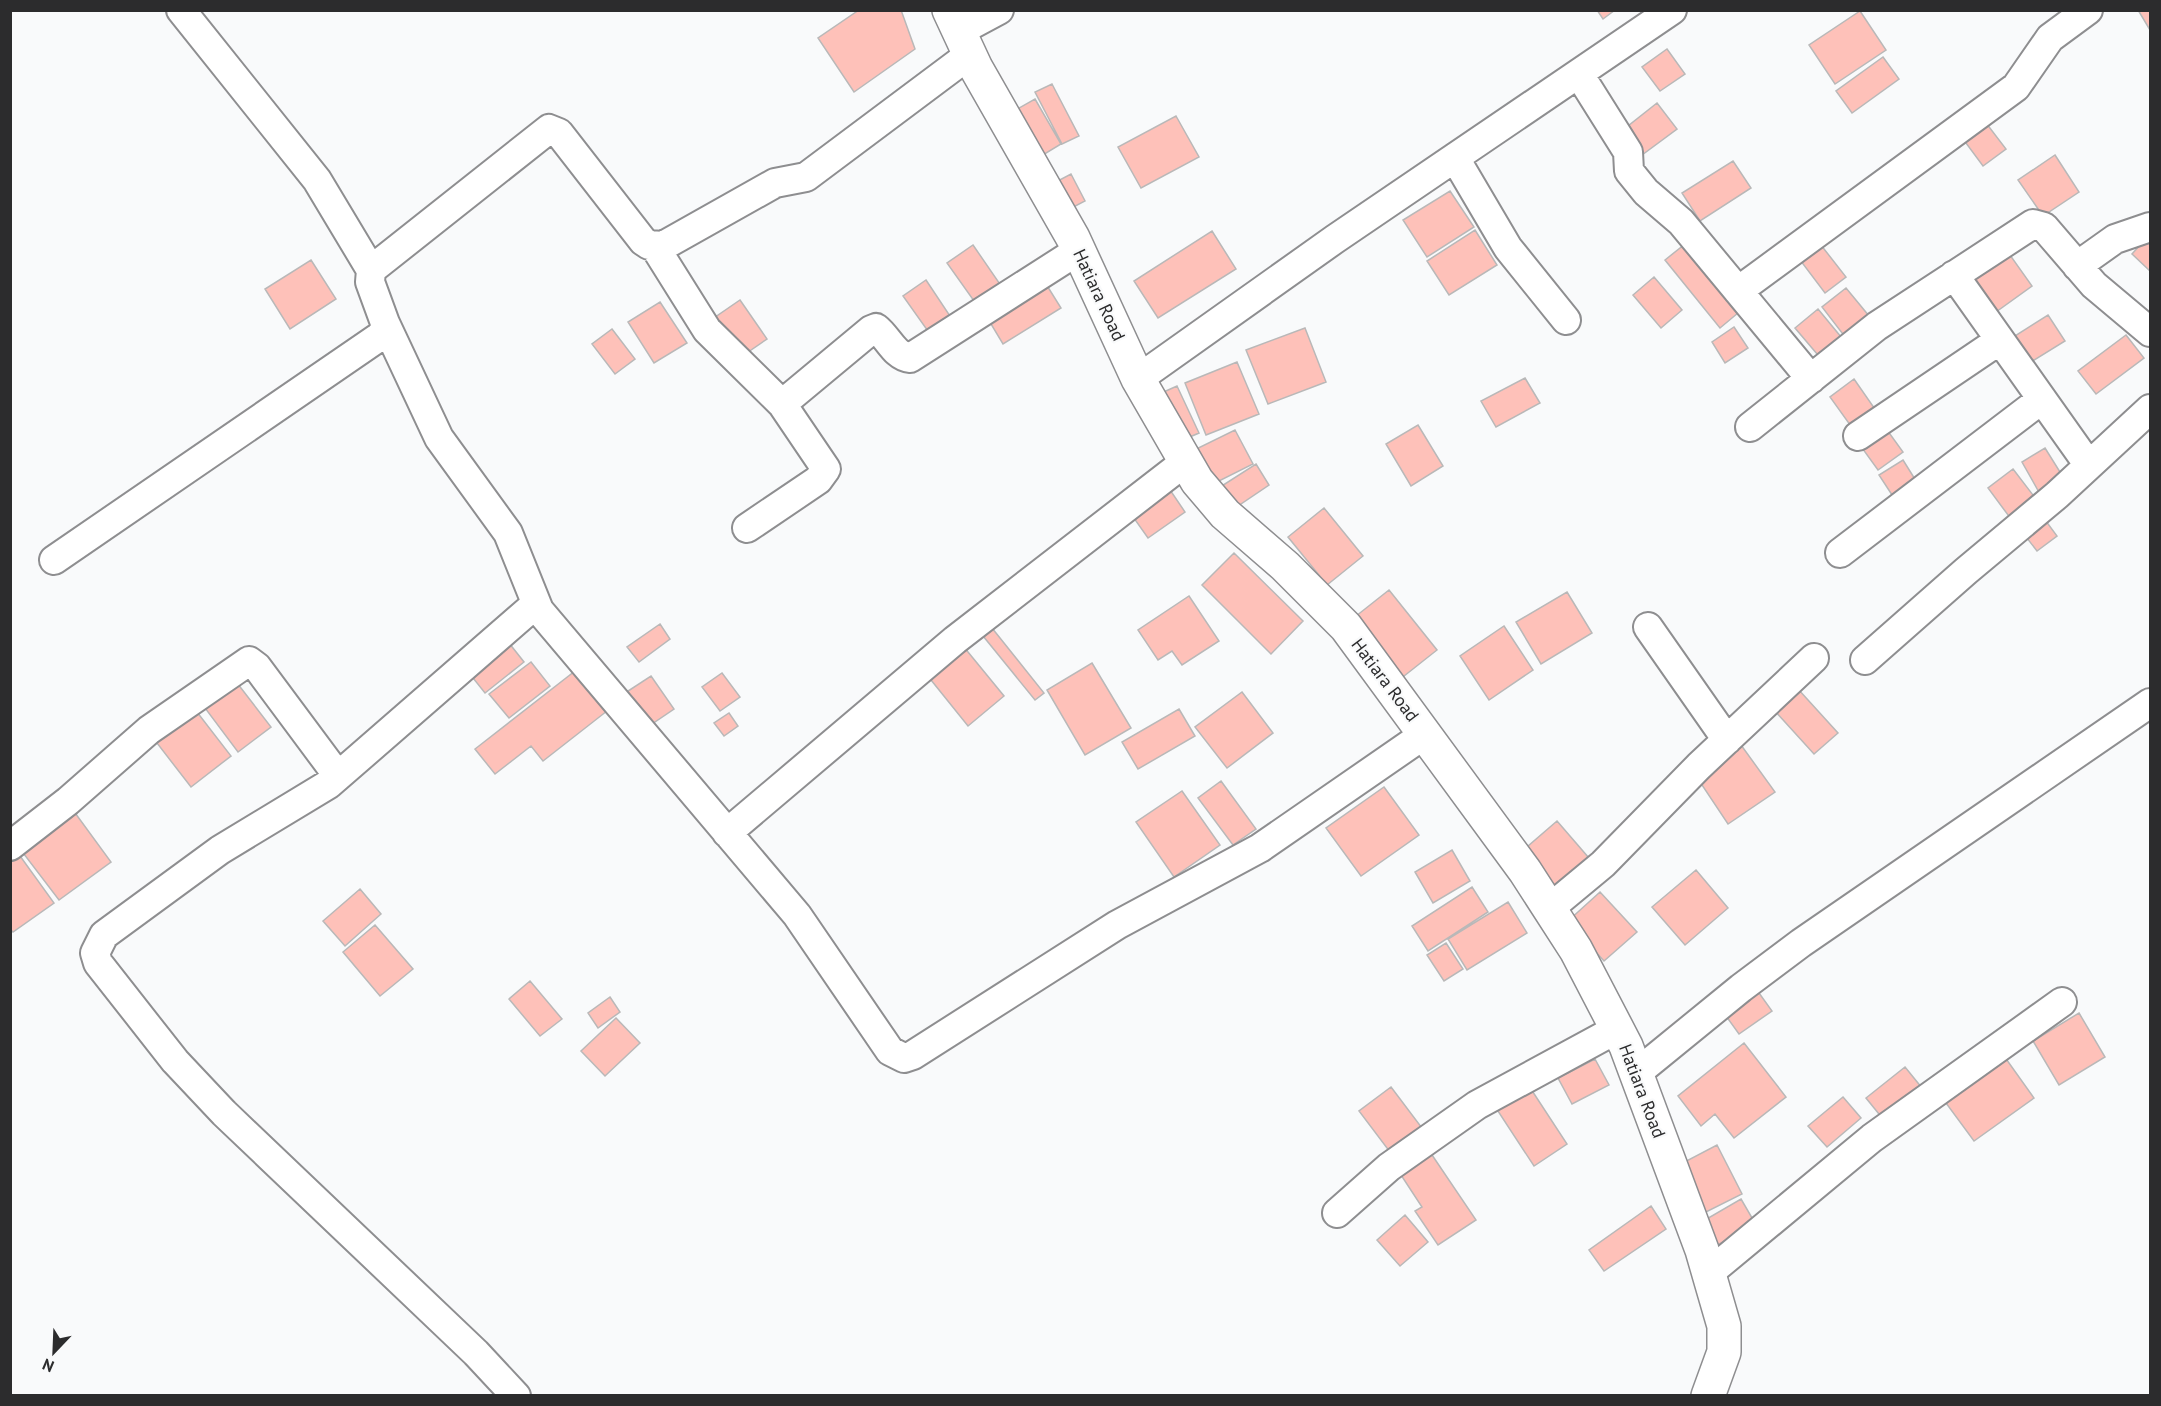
<svg xmlns="http://www.w3.org/2000/svg" width="2161" height="1406" font-family="'PT Sans',sans-serif">
	<style>
		.building { fill: #fec1b9; stroke: #b9b8b8; stroke-width: 1.5 }
		.lines { fill: none; stroke-linecap: round; stroke-linejoin: round }
		.minor-casing { stroke: #8e8e90; stroke-width: 32 }
		.tertiary-casing { stroke: #8e8e90; stroke-width: 36 }
		.minor { stroke: #fff; stroke-width: 28 }
		.tertiary { stroke: #fff; stroke-width: 33 }
		.labels { text-anchor: middle; stroke-width: 4.5; stroke-linejoin: round; paint-order: stroke }
		.street-label { font-size: 18px; fill: #2c2c2d; stroke: #f9fafb }
	</style>
	<rect width="100%" height="100%" fill="#f9fafb"/>
	<path class="building" d="M859,10h42l14,39 -61,43 -36,-54z
		M1597,10h18l-12,9z
		M2138,10h12v20z
		M1860,11l26,39 -51,34 -26,-39z
		M1667,49l18,25 -25,17 -18,-24z
		M1883,57l16,22 -47,34 -16,-22z
		M1052,84l27,52 -17,8 -27,-52z
		M1035,99l26,45 -23,14 -26,-46z
		M1657,103l20,26 -35,26 -19,-25z
		M1176,116l23,41 -58,31 -23,-41z
		M1983,119l23,30 -23,17 -23,-31z
		M2055,155l24,37 -36,24 -25,-36z
		M1733,161l18,27 -51,33 -18,-28z
		M1071,174l14,27 -23,12 -14,-27z
		M1450,191l24,36 -47,30 -24,-37z
		M1475,230l22,35 -48,30 -22,-34z
		M1212,231l24,38 -78,49 -24,-37z
		M2150,234v37l-18,-17z
		M1690,240l54,68 -24,20 -55,-68z
		M1817,240l29,37 -21,16 -28,-37z
		M973,245l31,45 -25,18 -32,-45z
		M2005,248l27,38 -43,31 -27,-37z
		M311,260l25,39 -46,30 -25,-40z
		M1654,277l28,33 -21,18 -28,-33z
		M926,280l26,39 -22,15 -27,-38z
		M1046,284l15,24 -58,36 -15,-25z
		M1846,288l28,34 -25,20 -27,-35z
		M740,300l27,39 -29,20 -27,-39z
		M660,302l27,41 -33,20 -26,-41z
		M1818,309l28,34 -23,18 -28,-33z
		M2048,315l17,26 -42,26 -16,-26z
		M1734,327l14,21 -23,15 -13,-21z
		M1305,328l21,54 -58,22 -22,-54z
		M612,329l23,30 -20,15 -23,-30z
		M2126,335l18,23 -48,36 -18,-23z
		M1237,362l22,52 -53,21 -21,-52z
		M1525,378l15,25 -44,24 -15,-26z
		M1854,379l23,33 -24,17 -23,-32z
		M1177,386l22,47 -21,9 -21,-47z
		M1882,423l21,29 -25,18 -21,-29z
		M1418,425l25,41 -32,20 -25,-42z
		M1235,430l18,34 -48,24 -17,-35z
		M2045,448l20,32 -25,14 -18,-32z
		M1903,460l15,24 -24,14 -15,-23z
		M1256,464l13,21 -37,25 -15,-21z
		M2013,469l23,30 -25,20 -23,-31z
		M1168,487l17,25 -37,26 -17,-24z
		M1324,508l39,48 -36,29 -39,-48z
		M2040,513l17,23 -20,15 -17,-22z
		M1234,553l69,68 -32,33 -69,-69z
		M1389,590l48,60 -38,30 -48,-60z
		M1567,592l25,41 -51,31 -25,-42z
		M1189,596l30,45 -37,24 -10,-14 -14,9 -20,-30z
		M988,623l56,70 -9,7 -56,-69z
		M660,624l10,15 -31,23 -12,-15z
		M1504,626l29,44 -44,30 -29,-44z
		M505,638l19,24 -39,31 -20,-25z
		M959,641l45,55 -36,30 -45,-56z
		M531,662l19,24 -41,32 -20,-24z
		M1092,663l39,65 -46,27 -38,-65z
		M575,671l32,40 -64,50 -12,-15 -36,28 -20,-25z
		M722,673l18,24 -20,14 -18,-24z
		M651,676l23,33 -25,17 -24,-33z
		M234,679l37,48 -33,25 -36,-48z
		M1798,689l40,44 -24,21 -39,-43z
		M1242,692l31,41 -46,35 -32,-41z
		M190,703l41,53 -40,31 -41,-53z
		M1179,709l16,27 -57,33 -16,-27z
		M729,713l9,13 -14,10 -10,-13z
		M1741,745l34,47 -47,32 -32,-48z
		M1221,781l35,48 -23,16 -35,-47z
		M1384,787l35,48 -58,41 -35,-48z
		M1182,791l38,54 -46,32 -38,-55z
		M70,806l41,56 -52,38 -42,-55z
		M1557,821l38,44 -37,32 -37,-45z
		M15,849l39,54 -41,29 -3,-3v-77z
		M1452,850l18,31 -37,22 -18,-31z
		M1696,870l32,38 -43,37 -33,-38z
		M1472,887l16,25 -60,39 -16,-25z
		M360,889l21,25 -36,32 -22,-25z
		M1600,892l37,40 -33,29 -36,-40z
		M1508,902l19,31 -60,37 -19,-31z
		M375,925l38,44 -33,27 -37,-44z
		M1446,943l17,26 -19,12 -17,-26z
		M530,981l32,38 -22,17 -31,-37z
		M1754,986l18,25 -33,23 -18,-25z
		M610,997l10,15 -22,16 -10,-15z
		M2079,1013l26,44 -46,28 -26,-44z
		M616,1018l24,25 -35,33 -24,-25z
		M1744,1043l42,54 -52,41 -19,-24 -14,12 -23,-30z
		M2004,1056l30,42 -60,43 -31,-42z
		M1595,1059l14,26 -37,19 -14,-26z
		M1905,1067l17,21 -39,31 -17,-21z
		M1527,1083l40,61 -33,22 -40,-61z
		M1391,1087l34,45 -32,24 -34,-45z
		M1843,1097l18,21 -34,29 -19,-21z
		M1717,1145l25,49 -44,22 -25,-48z
		M1430,1152l46,68 -38,25 -23,-34 7,-4 -23,-35z
		M1741,1199l14,24 -42,25 -15,-24z
		M1651,1206l15,23 -62,42 -15,-21z
		M1405,1215l23,27 -28,24 -23,-26z"/>
	<g class="lines">
		<g class="minor-casing">
			<path id="minor" d="M181,10l136,170 54,90
				M958,32l41,-22
				M1579,74l49,78 1,19 17,21 35,30 130,157
				M1455,158l53,90 58,72
				M655,247l52,83 75,74 89,-74 5,-2c12,9 19,29 34,30l169,-108
				M2077,266l38,-27 35,-12
				M1954,275l134,189
				M1738,291l278,-204 34,-49 38,-28
				M385,323l54,115 69,95 31,77
				M1138,379l197,-140 337,-229
				M1750,427l127,-101 156,-102 11,3 50,58 56,47
				M1858,436l142,-96
				M747,528l71,-48 8,-11 -44,-65
				M1840,553l202,-154
				M54,560l325,-223 6,-7v-7l-15,-41 1,-12 178,-141 10,4 84,108 6,4 14,1 112,-63 31,-6 163,-122
				M1648,627l79,113
				M1865,660l101,-89 91,-76 93,-86
				M727,833l228,-193 230,-178
				M10,846l58,-45 81,-71 100,-69 8,6 81,109
				M1550,908l53,-44 96,-98 115,-108
				M1638,1072l103,-84 60,-45 349,-240
				M1337,1213l52,-46 88,-62 140,-76
				M1709,1273l163,-135 190,-136
				M516,1396l-40,-43 -252,-240 -49,-52 -77,-98 -3,-10 9,-18 116,-85 109,-66 200,-174h10l258,305 93,136 14,7 9,-3 204,-130 143,-77 165,-114"/>
		</g>
		<g class="tertiary-casing">
			<path id="tertiary" d="M949,10l27,58 97,170 65,141 59,102 28,33 60,52 61,61 179,244 51,79 50,96 76,204 22,76v26l-16,44"/>
		</g>
		<use href="#minor" class="minor"/>
		<use href="#tertiary" class="tertiary"/>
	</g>
	<g class="labels">
		<g class="street-label">
			<text transform="translate(1099 295) rotate(65)" y="6">Hatiara Road</text>
			<text transform="translate(1385 680) rotate(53)" y="6">Hatiara Road</text>
			<text transform="translate(1642 1091) rotate(69)" y="6">Hatiara Road</text>
		</g>
	</g>
	<rect width="2161" height="1406" fill="none" stroke="#2c2c2d" stroke-width="24"/>
	<g transform="translate(54 1352) rotate(203)" stroke="#f9fafb" stroke-width="4.5" paint-order="stroke">
	<path d="M0-4.5L10 22L0 15L-10 22Z" fill="#2c2c2d"/>
	<text y="-9" font-size="16" font-weight="bold" text-anchor="middle" fill="#2c2c2d">N</text>
	</g>
</svg>
